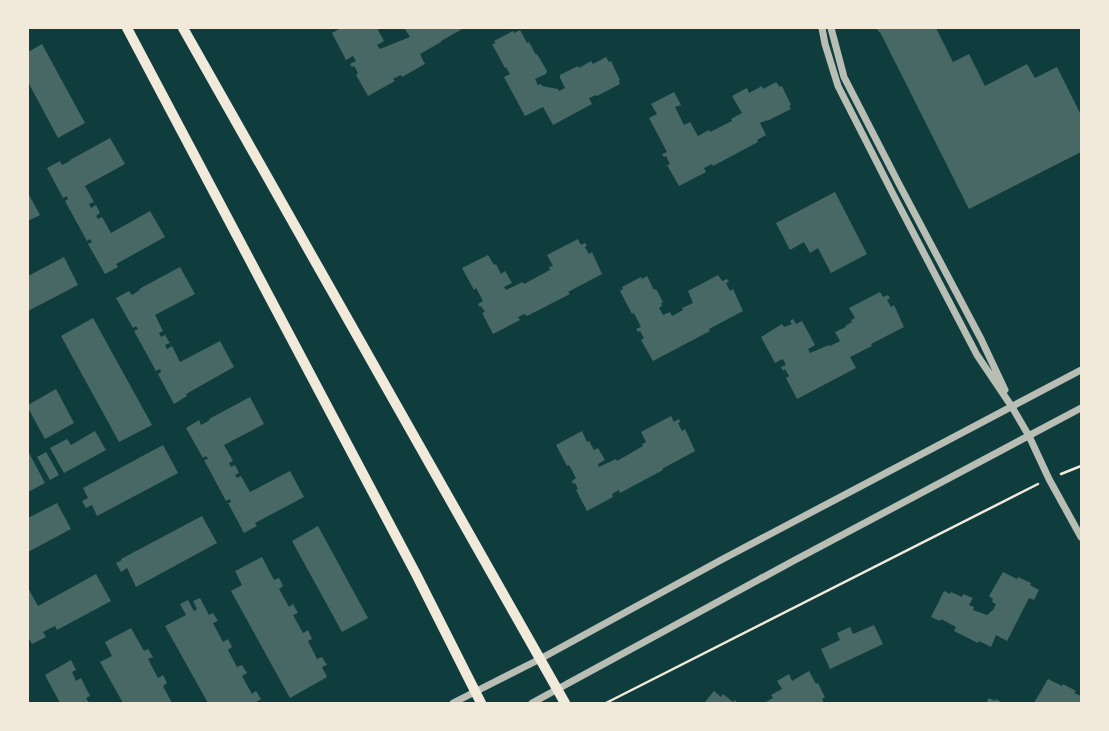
<svg xmlns="http://www.w3.org/2000/svg" width="1109" height="731" font-family="'Fira Sans',sans-serif">
	<style>
		.building { fill: #486865 }
		.lines { fill: none; stroke-linecap: round; stroke-linejoin: round }
		.path { stroke: #f1e9da; stroke-width: 2.5 }
		.tertiary { stroke: #b8beb3; stroke-width: 7 }
		.primary { stroke: #f1e9da; stroke-width: 10 }
	</style>
	<rect width="100%" height="100%" fill="#0f3d3e"/>
	<path class="building" d="M341,28h36l7,13 -7,4 3,4 30,-12 -5,-8 2,-1h57l-23,13v1l-21,12 5,10 -23,13 -1,-2 -8,4 2,2 -27,15 -12,-21 2,-2 -4,-7 -2,1 -2,-3 6,-3 -3,-5 -7,4 -14,-27z
		M876,28h60l17,34 16,-8 16,32 42,-22 8,14 22,-11 24,48v37l-112,57 -88,-175z
		M520,30l7,13 2,-1 7,13 1,-1 10,17 -1,3 -11,5 3,6 3,-1 1,2 16,3 1,2 6,-3 -5,-10v-3l18,-9 1,2 12,-7 2,3 13,-7 3,5 2,-1 9,19 -1,1 1,3 -23,12 -1,-1 -7,3 3,6 -39,21 -10,-18 -18,9 -21,-39 6,-3 -4,-7 -1,1 -13,-24 4,-1 -2,-2 19,-10 1,2z
		M42,44l43,79 -27,15 -30,-56v-30z
		M776,82l4,5 2,-1 9,19 -2,1 2,3 -24,12v-1l-7,3 6,12 -9,5 1,2 -45,24 -1,-2 -8,4 2,4 -27,14 -12,-21 3,-1 -4,-8 -2,1 -2,-3 5,-2 -18,-34 8,-4 -6,-10 23,-12 7,13 -6,2 9,18 6,-3 8,14 11,-6 1,2 22,-11 -1,-2 11,-6 -10,-17 15,-8 2,5 13,-7 1,3z
		M110,138l15,26 -40,22 9,16 -5,2 2,4 5,-3 4,8 -4,3 2,3 4,-2 9,16 39,-22 15,26 -49,27 2,3 -13,7 -17,-30 4,-2 -2,-3 -3,2 -22,-40 3,-2 -1,-3 -4,2 -16,-30 13,-7 2,4 8,-4v-1z
		M835,192l32,62 -36,19 -13,-25 -8,5 -6,-11 -14,8 -14,-27z
		M28,193l12,22 -12,6z
		M578,239l3,6 4,-2 2,2 -2,2 4,7 3,-2 10,22 -34,18 2,2 -43,22 -2,-2 -7,3 2,3 -27,14 -11,-21 3,-1 -4,-6 -1,1 -2,-3 5,-3 -7,-13 -2,2 -12,-22 26,-13 6,10 2,-1 5,10 4,-3 7,12 -8,4 2,3 17,-8 1,2 26,-14 -1,-3 4,-1 -6,-11z
		M64,257l14,28 -50,26v-35z
		M180,267l15,27 -40,21 8,16 -4,2 2,4 4,-2 5,8 -5,2 2,4 5,-3 8,16 40,-21 14,26 -48,27 1,2 -13,8 -16,-30 3,-2 -1,-3 -4,2 -22,-40 4,-2 -2,-3 -3,2 -17,-30 13,-7 3,4 8,-5 -1,-1z
		M718,275l4,6 5,-2 2,3 -3,1 4,8 3,-2 10,22 -34,18 1,2 -57,30 -12,-21 3,-2 -4,-7 -2,1 -2,-3 5,-2 -7,-14 -2,1 -12,-23 3,-2 -1,-2 19,-10 1,2 5,-3 7,14 2,-1 7,13 -2,1 1,3 -3,2 4,7 7,-3 2,4 11,-6 -1,-2 11,-5 -5,-12z
		M880,292l3,5 5,-2 2,3 -3,2 4,7 3,-2 10,22 -33,17 1,2 -22,11 6,11 -59,31 -11,-21 3,-2 -4,-7 -2,2 -2,-4 5,-2 -3,-6 -8,4 -14,-26 21,-13 2,3 8,-3 -2,-3 3,-2 3,5 6,-3 13,24 -7,4 2,4 19,-8 1,1 10,-5 -5,-9 11,-5 -1,-1 7,-4 -1,-2 4,-2 -6,-10z
		M93,318l59,107 -33,17 -58,-106z
		M56,389l18,34 -29,16 -17,-31v-3z
		M250,397l14,27 -40,21 9,16 -4,2 2,4 4,-2 4,8 -4,2 2,3 4,-2 9,16 40,-21 14,26 -49,26 2,3 -13,7 -16,-30 3,-1 -1,-3 -4,2 -22,-41 4,-1 -2,-3 -3,2 -17,-30 13,-8 2,5 9,-5 -1,-1z
		M671,416l3,6 5,-3 1,3 -2,1 4,8 3,-2 10,22 -33,18 1,1 -43,23 -1,-3 -7,4 1,3 -26,14 -11,-21 2,-1 -3,-6 -2,1 -1,-3 4,-3 -7,-13 -2,1 -11,-21 26,-14 5,11 2,-1 5,9 4,-2 7,12 -7,4 1,3 17,-8 1,2 26,-15 -1,-2 4,-2 -5,-10z
		M95,431l11,19 -42,23 -14,-25 17,-9 4,6z
		M163,445l15,28 -81,43 -5,-11 -6,3 -4,-7 6,-3 -5,-10z
		M28,451l17,32 -17,9z
		M46,452l13,23 -9,5 -13,-23z
		M57,503l14,26 -43,23v-34z
		M202,516l15,27 -81,44 -9,-19 -6,4 -5,-9 6,-3 -1,-1z
		M318,526l50,92 -26,14 -50,-91z
		M262,557l12,23 5,-2 4,8 -4,3 10,18 4,-3 5,9 -5,2 10,18 5,-3 4,9 -4,2 9,18 5,-2 5,8 -5,2 5,10 -37,21 -59,-107 11,-6 -7,-14z
		M1003,572l14,7 1,-2 13,6 -1,2 9,5 -5,10 -5,-2 -22,43 -11,-6 -5,12 -12,-6 -1,2 -24,-12 2,-4 -15,-8 -1,2 -9,-4 13,-26 6,3 1,-2 11,5 1,-3 10,4 -4,7 5,2 -1,3 14,5 6,-5 3,-6 -4,-2 1,-3 -4,-3z
		M96,574l15,27 -54,29 -2,-4 -12,6 3,5 -14,7 -4,-7v-49l10,18z
		M200,598l9,17 4,-2 5,8 -5,2 10,19 5,-3 4,8 -4,3 9,17 5,-2 5,8 -5,3 10,18 4,-3 5,8 -5,3 1,1h-49l-43,-77 21,-11 -6,-11 8,-4 6,11 3,-2 -4,-8z
		M874,625l9,19 -53,25 -9,-20 19,-9 -3,-7 13,-6 3,7z
		M131,628l13,23 4,-2 5,8 -5,2 10,19 5,-3 4,8 -4,3 9,17h-49l-23,-41 12,-6 -7,-14z
		M71,660l5,10 -4,2 4,9 5,-3 9,18 -4,2 3,5h-29l-15,-28z
		M809,671l7,13 2,-1 7,14 -3,2 2,4h-60l9,-5 -2,-3 11,-6 -5,-8 12,-7 3,7z
		M1048,679l14,7 1,-2 13,7 -2,2 7,3v7h-47z
		M714,691l7,6 2,-3 10,8 2,-2 3,3h-34z
		M989,698l6,3 1,-2 7,4h-17z"/>
	<g class="lines">
		<path class="path" d="M1061,474l20,-8
			M606,703l432,-219"/>
		<path class="tertiary" d="M822,28l3,16 13,42 55,108 84,161 35,52 17,29 20,43 32,58
			M831,28l13,49 55,107 82,155 24,51
			M453,703l87,-44 181,-99 360,-190
			M532,703l263,-143 286,-152"/>
		<path class="primary" d="M127,28l289,546 65,129
			M183,28l382,675"/>
	</g>
	<rect width="1109" height="731" fill="none" stroke="#f1e9da" stroke-width="58"/>
</svg>
